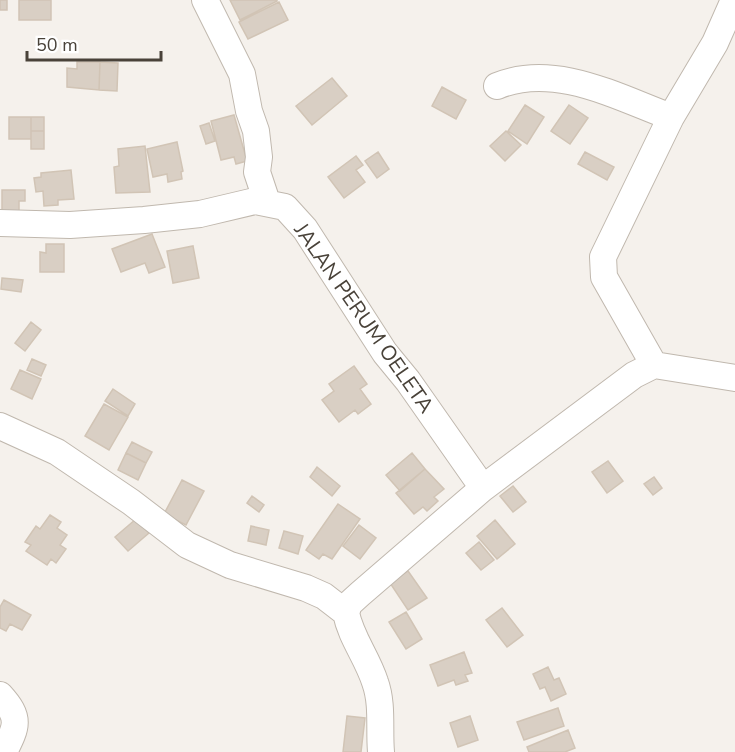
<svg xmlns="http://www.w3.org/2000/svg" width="735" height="752" font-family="'Nunito Sans',sans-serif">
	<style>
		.building { fill: #d9cfc4; stroke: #d1c4b5; stroke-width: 1.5 }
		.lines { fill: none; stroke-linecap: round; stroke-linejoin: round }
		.minor-casing { stroke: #c0b8ae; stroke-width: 28 }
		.minor { stroke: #fff; stroke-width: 26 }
		.labels { text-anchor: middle; stroke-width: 4.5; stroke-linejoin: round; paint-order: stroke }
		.street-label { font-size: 21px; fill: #494239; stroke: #fff }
	</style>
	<rect width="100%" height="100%" fill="#f5f1ec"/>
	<path class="building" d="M0,0h7v10h-7z
		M19,0h32v20h-32z
		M230,0h47v1l-37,19z
		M279,2l9,18 -40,19 -9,-17z
		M77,62h23l-1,28 -32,-3v-19l10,1z
		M100,62l18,1 -1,28 -18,-1z
		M332,78l15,18 -35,29 -16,-19z
		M442,87l24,13 -10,19 -24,-13z
		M525,105l19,12 -17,27 -19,-13z
		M569,105l19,13 -18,26 -19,-13z
		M234,115l13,46 -11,3 -2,-7 -13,3 -10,-39z
		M9,117h22v22h-22z
		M31,117h13v14h-13z
		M209,123l6,18 -9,3 -6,-18z
		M31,131h13v18h-13z
		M506,131l15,14 -16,16 -15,-15z
		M177,142l6,29 -2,1 1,7 -14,3 -1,-8 -14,3 -6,-28z
		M145,146l5,46 -34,1 -2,-26 5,-1 -1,-17z
		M378,152l11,17 -12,9 -12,-17z
		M585,152l29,15 -7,13 -29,-16z
		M356,156l7,9 -7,5 9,12 -21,16 -16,-21z
		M71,170l3,29 -16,1v5l-14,1 -1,-15 -7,1 -2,-14 7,-1v-4z
		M2,190h23v11h-6v18h-17z
		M152,234l13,33 -16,6 -4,-10 -24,9 -9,-23z
		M46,244h18v28h-24v-20l6,1z
		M193,246l6,32 -26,5 -6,-32z
		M2,278l21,2 -2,12 -20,-3z
		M31,322l10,8 -16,21 -10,-8z
		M32,359l14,6 -5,11 -14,-6z
		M354,366l13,18 -7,5 11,15 -13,10 -3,-4 -16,12 -17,-22 12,-9 -5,-7z
		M20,370l21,9 -9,20 -21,-10z
		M113,389l22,15 -7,12 -23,-15z
		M104,404l24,13 -19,33 -24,-14z
		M132,442l20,10 -6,11 -20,-10z
		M126,453l20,10 -8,17 -20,-10z
		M412,453l13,16 -25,22 -14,-16z
		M608,461l15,20 -16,12 -15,-21z
		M317,467l23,19 -8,10 -22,-19z
		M425,469l19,20 -10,8 4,4 -11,10 -4,-4 -9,7 -18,-21z
		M654,477l8,11 -9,7 -9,-11z
		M182,480l22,11 -18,34 -22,-11z
		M513,486l13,16 -13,10 -13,-16z
		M252,496l12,9 -5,7 -12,-9z
		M338,504l22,15 -28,40 -9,-5 -4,5 -13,-9z
		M50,515l11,7 -4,6 10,7 -7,10 6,4 -10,14 -5,-4 -4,6 -21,-14 5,-6 -6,-3 11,-16 4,3z
		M136,519l13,14 -21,18 -13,-14z
		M495,520l20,24 -18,15 -20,-23z
		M359,525l17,13 -16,21 -17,-13z
		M251,526l18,4 -3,15 -18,-4z
		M284,531l19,5 -5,18 -19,-6z
		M479,542l15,18 -13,10 -15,-17z
		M408,571l19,27 -19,12 -18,-27z
		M4,600l27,15 -9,15 -12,-6 -4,7 -6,-3v-21z
		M502,608l21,27 -16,12 -21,-27z
		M406,612l16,27 -16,10 -17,-27z
		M464,652l8,21 -7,2 3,6 -12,4 -2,-5 -16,6 -8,-21z
		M548,667l6,13 5,-2 7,16 -15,7 -6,-14 -5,2 -7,-15z
		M558,708l6,18 -40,14 -7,-18z
		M347,716l18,2 -4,34h-18z
		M470,716l8,24 -20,7 -8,-24z
		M568,730l7,18 -10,4h-36l-2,-5z"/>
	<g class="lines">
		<g class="minor-casing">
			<path id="minor" d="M205,0l37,74 7,37 7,20 3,26 -2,15 10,30
				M497,86c57,-24 120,11 174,31
				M0,223l70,2 74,-5 56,-6 55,-13 30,6 20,22 80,124 23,28 75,107
				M654,365l-50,-88 -1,-20 68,-140 44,-74 19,-43
				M0,426l57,26 74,50 56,43 43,20 76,23 18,8 22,17c5,25 21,44 29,69 8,22 4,47 6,70
				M346,613l3,-9 11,-10 123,-106 151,-113 20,-10 81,13
				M0,695c21,23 17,31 4,57"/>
		</g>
		<use href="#minor" class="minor"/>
	</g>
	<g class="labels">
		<g class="street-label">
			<text transform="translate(364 318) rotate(55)" y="7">JALAN PERUM OELETA</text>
		</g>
	</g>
	<path d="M27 51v9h134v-9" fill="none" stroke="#494239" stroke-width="3"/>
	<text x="36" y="51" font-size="18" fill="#494239" stroke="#ffffff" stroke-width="4.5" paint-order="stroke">50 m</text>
</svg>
